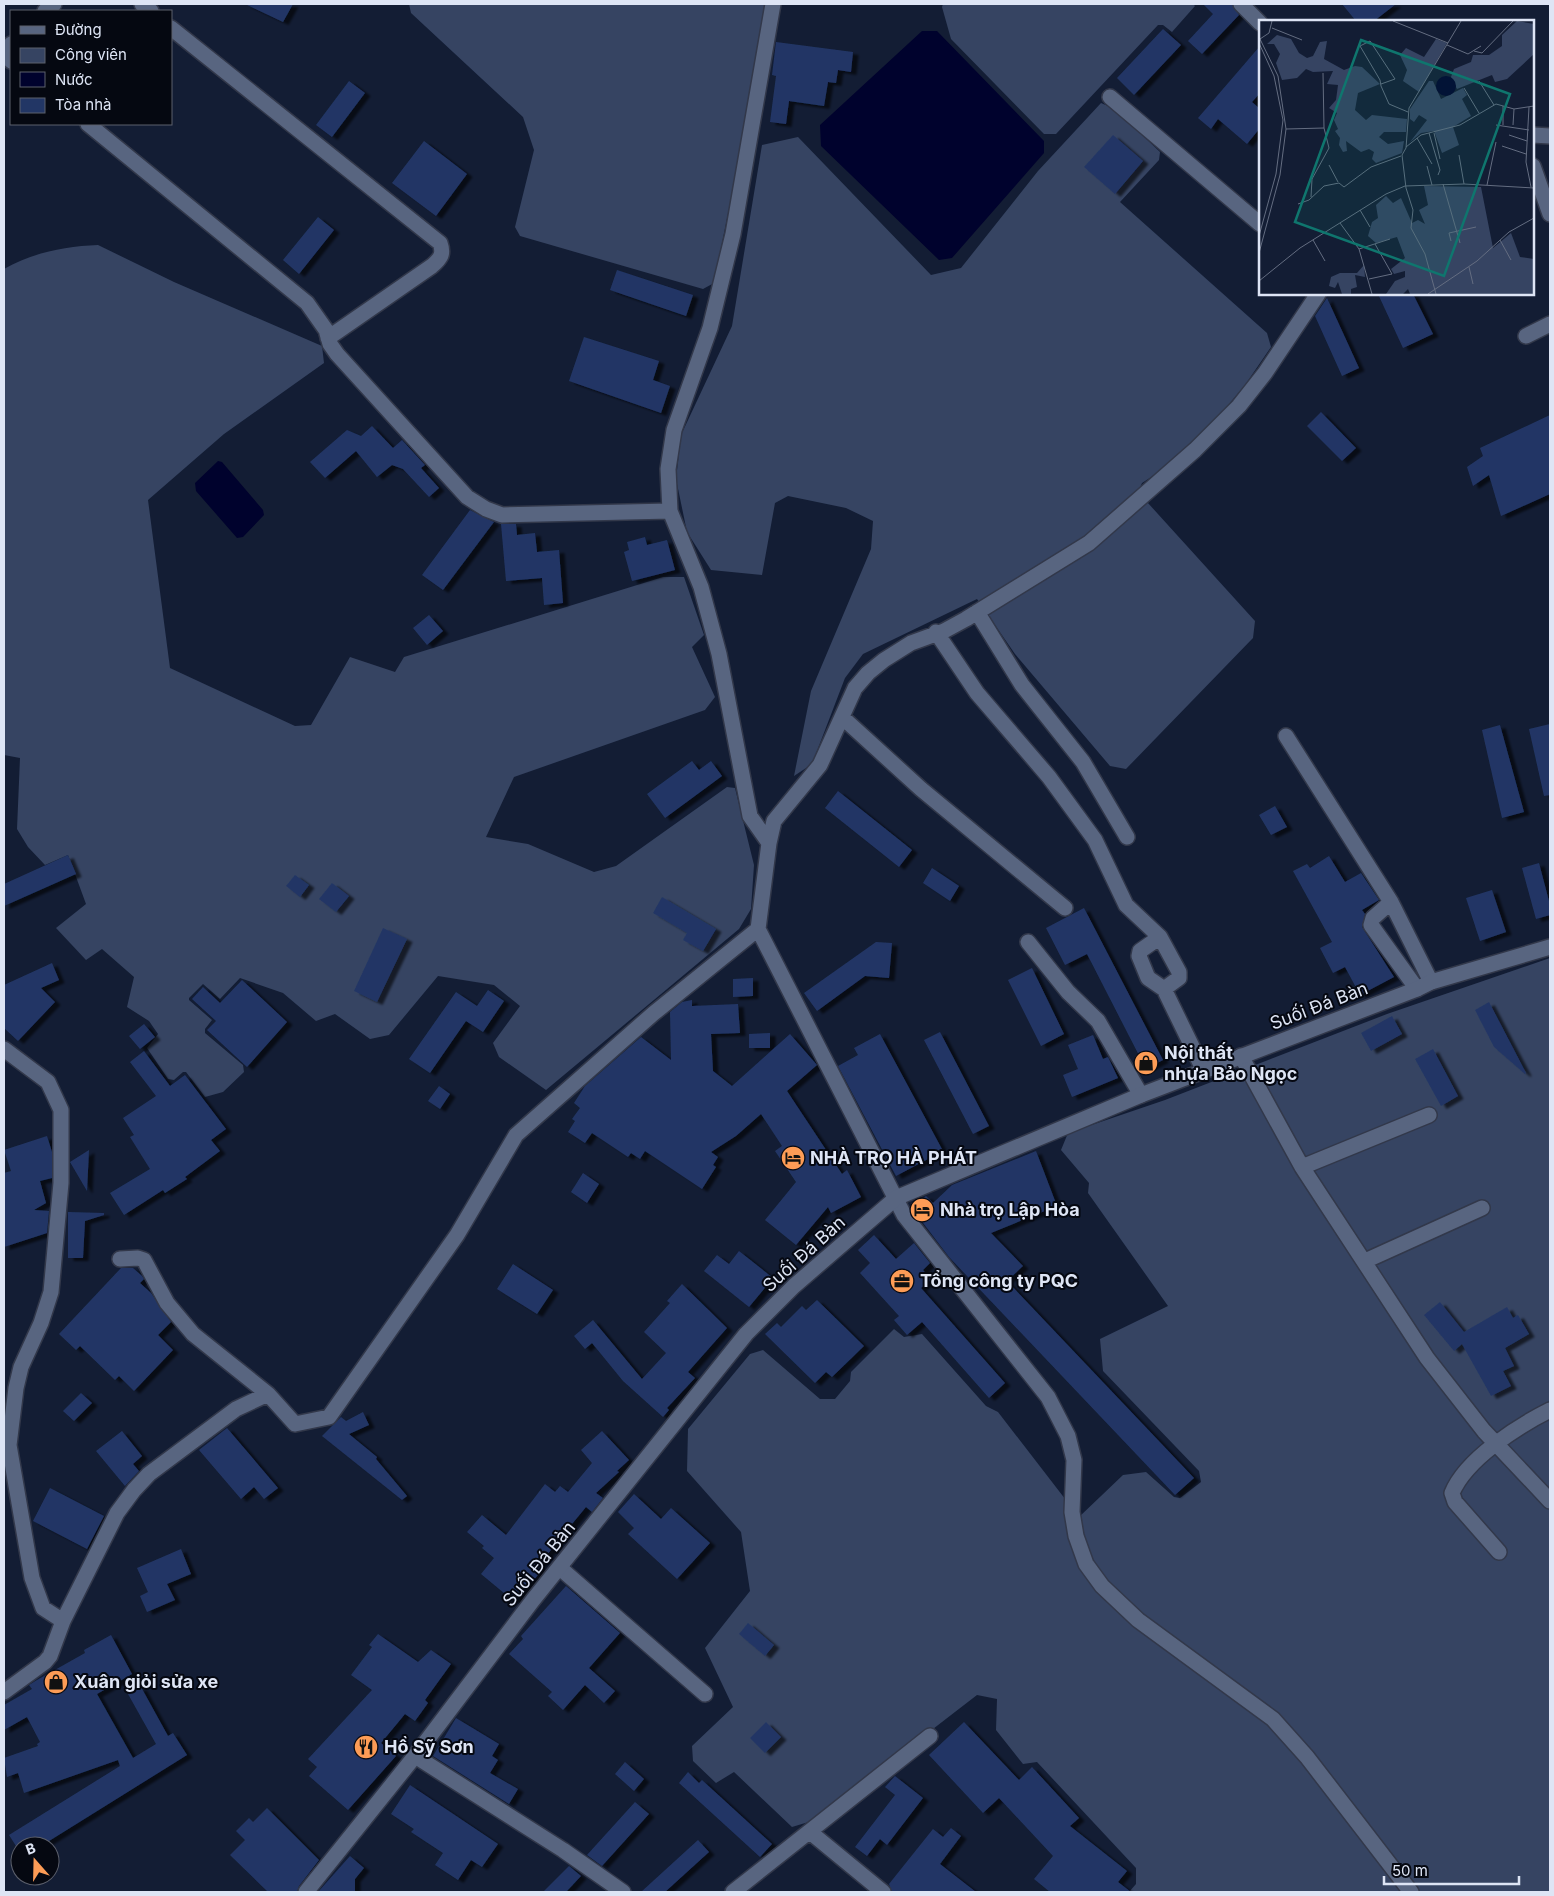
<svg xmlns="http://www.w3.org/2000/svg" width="1554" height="1896" font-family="Inter,sans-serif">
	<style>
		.green { fill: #364462 }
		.water { fill: #00022d }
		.building { fill: #223665; filter: url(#shadow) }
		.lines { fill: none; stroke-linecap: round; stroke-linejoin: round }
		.street-casing { stroke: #32384a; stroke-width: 18 }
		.secondary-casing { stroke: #32384a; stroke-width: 18 }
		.street { stroke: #586580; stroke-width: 15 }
		.secondary { stroke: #586580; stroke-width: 15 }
		.labels { text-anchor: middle; stroke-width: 4; stroke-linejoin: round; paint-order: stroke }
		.street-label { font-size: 18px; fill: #dee5f5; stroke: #050811 }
		.poi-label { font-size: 18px; font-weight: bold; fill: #dee5f5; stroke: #050811; text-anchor: start }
		.inset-road { fill: none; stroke: #646d81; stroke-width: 1 }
		.view { fill: #0f766e; fill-opacity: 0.15; stroke: #0f766e; stroke-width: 2.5 }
		.inset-edge { fill: none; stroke: #dee5f5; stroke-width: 2.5 }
	</style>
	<defs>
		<filter id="shadow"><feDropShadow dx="5.5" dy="3" stdDeviation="1" flood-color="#0009"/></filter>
	</defs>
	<rect width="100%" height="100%" fill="#131d34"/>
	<path class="green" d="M409,4h358l-21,120 -32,159 -11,6 -183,-53 -5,-9 19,-77 -11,-33 -112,-104z
		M943,4h250l2,2 -23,26 -9,-7h-5l-102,109h-12l-93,-95 -9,-32z
		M1101,103l14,6 45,43 -1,8 -39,42 147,131 4,14 -26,38 -36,43 -44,40 -23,15 -4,9 117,129 -2,17 -127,131 -16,-3 -95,-112 -38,-55 -114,55 -18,24 -33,86 -18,12 17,-85 60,-142 2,-28 -27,-13 -58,-12 -13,7 -13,72 -51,-5 -24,-38 -11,-53 5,-44 51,-109 30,-181 36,-8 133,138 30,-7 77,-97z
		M98,245l76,37 148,64 2,17 -100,71 -76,66 22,168 125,58 16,-1 39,-68 45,15 9,-15 259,-80h21l20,58 -12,12 23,50 -10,13 -191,67 -28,60 42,7 66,28 22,-6 111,-79 8,1 19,77 -3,44 -12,20 -193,161 -47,-33 -6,-14 27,-37 -26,-21 -56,-9 -49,59 -19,4 -35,-25 -19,7 -33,-28 -43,-15 -20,21 -17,-15 -14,14v2l23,20 -7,9v4l38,32 1,7 -21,20 -18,5 -19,-25h-3l-9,8 -6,-1 -21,-31 11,-14 -9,-13 -22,-14 7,-30 -32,-28 -16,11 -30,-32 30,-24 -18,-49 -23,10 -17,-18 -11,-18 3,-71 -16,-3v-486c28,-16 61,-23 94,-24z
		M1550,958v934h-421l7,-8v-16l-99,-106 -14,2 -27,-34 1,-31 -20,-4 -162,125 -23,7 -58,-55 -18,11 -23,-22 -1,-15 41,-39 -28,-59 45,-57 -9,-59 -54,-61 1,-42 62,-75 13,-4 57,49h15l15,-18 1,-9 43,-43 10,8 18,-3 64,72 12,6 81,105 44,-42 23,-3 28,25 6,1 21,-16 -2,-11 -96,-100 -3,-32 68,-33 -80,-113 1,-10 -28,-33 7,-17 97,-33 222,-86z"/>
	<path class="water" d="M922,31h15l107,110v12l-92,105 -13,2 -118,-114 -1,-21z
		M218,461l4,1 41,48 1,5 -21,22 -6,1 -41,-47 -1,-8z"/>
	<path class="building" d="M245,4h48l-10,18z
		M1203,4h29l7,11 -37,39 -14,-13 25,-27z
		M1342,4h54l-22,17h-18z
		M1163,29l18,16 -47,50 -17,-17z
		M776,42l77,10 -2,20 -13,-2 -2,13 -8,-1 -4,24 -35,-5 -3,23 -16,-2 6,-46 -4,-1z
		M1260,46v47l-8,9 8,7v19l-13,16 -29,-25 -7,10 -13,-11z
		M349,81l16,12 -33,44 -16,-12z
		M1113,135l30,26 -28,33 -31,-27z
		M424,141l43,33 -31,42 -44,-33z
		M318,217l16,13 -35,44 -16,-14z
		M617,270l76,25 -7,21 -76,-26z
		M1378,294h35l20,40 -30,14z
		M1327,298l32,70 -17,8 -27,-60z
		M584,337l75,24 -6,19 17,6 -9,27 -92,-32z
		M1321,412l35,36 -14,13 -35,-35z
		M1550,415v79l-49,22 -12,-41 -16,11 -6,-19 16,-11 -3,-8z
		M372,426l21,22 9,-8 23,25 -4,3 18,20 -10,9 -26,-28 -11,-4 -15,12 -21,-26 -31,27 -15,-16 37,-32 14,6z
		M470,510l24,12 -51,68 -21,-15z
		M501,524h15l1,11 18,-2 2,19 22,-2 4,53 -19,2 -2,-27 -36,3z
		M645,537l2,8 20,-5 8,30 -43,11 -8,-29 5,-2 -2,-8z
		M429,615l14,16 -16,14 -14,-17z
		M1550,724v71l-6,1 -15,-67z
		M1500,725l24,87 -22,6 -20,-88z
		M692,761l7,9 12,-9 11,15 -57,42 -18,-24z
		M838,791l74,59 -13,17 -74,-59z
		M1275,806l12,21 -16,8 -12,-20z
		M68,855l8,19 -72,32v-22z
		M1329,856l16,26 16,-9 18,27 -17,10 3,4 -3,13 32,50 -34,18 -15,-28 -12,6 -13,-25 12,-6 -39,-71 14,-7 3,4z
		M1539,863l11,42v10l-14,4 -14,-51z
		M932,868l27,18 -9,15 -27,-18z
		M295,875l14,10 -9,12 -14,-11z
		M332,883l17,13 -13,16 -17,-13z
		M1492,890l14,42 -26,9 -14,-43z
		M662,897l54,32 -13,22 -20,-11 4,-7 -34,-20z
		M1084,908l79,152 -17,9 -59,-115 -22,11 -19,-37z
		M383,928l24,11 -30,63 -23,-11z
		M876,942l16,1 -3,35 -24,-2 -48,35 -13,-18z
		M52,963l7,17 -18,8 14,14 -37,39 -14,-13v-43z
		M1032,968l32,66 -23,12 -33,-66z
		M753,978v18l-20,1v-18z
		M242,980l45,42 -40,45 -40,-37 9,-9 -24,-22 11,-12 17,16z
		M488,990l16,11 -21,31 -17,-11 -36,52 -21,-14 47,-67 21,14z
		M692,1000v6l46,-2 2,29 -29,1 2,37 19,15 58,-52 27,31 -30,26 55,83 5,-4 14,27 -30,16 -3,-6 -32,38 -31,-25 31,-38 -21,-31 7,-5 -21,-32 -25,22 -25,16 7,5 -5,8 3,2 -14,22 -57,-38 -5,8 -9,-6 -3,4 -36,-24 -7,10 -17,-11 7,-11 -3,-2 8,-11 -6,-5 11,-17 56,-49 30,23 -1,-48 12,-10z
		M1489,1002l37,71 -1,1 -31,-27 -19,-37z
		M1392,1016l10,18 -31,17 -10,-18z
		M144,1024l11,13 -15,12 -11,-13z
		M940,1032l49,94 -16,8 -49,-94z
		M770,1033v15h-21v-14z
		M880,1034l63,117 -47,25 -58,-110 20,-11 -4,-7z
		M1093,1035l10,24 5,-2 10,21 -46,19 -9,-22 15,-6 -10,-24z
		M1433,1049l25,47 -17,10 -26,-47z
		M144,1051l26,35 15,-11 41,54 -15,11 9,11 -35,26 2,2 -22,14 -2,-3 -39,25 -14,-22 40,-24 -20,-32 4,-2 -11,-17 33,-22 -26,-34z
		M439,1086l11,8 -10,15 -12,-8z
		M47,1136l5,16v26l-12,3 6,22 -12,7 15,1 -2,22 -43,14v-74l7,-2 -7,-21z
		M89,1150l-2,41 -17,-29z
		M1036,1151l21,55 -66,27 32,33 -16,15 187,197 -19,17 -226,-238 -38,-50 15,-11 7,7 19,-18z
		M583,1173l16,11 -12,19 -16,-11z
		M68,1212l36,1v2l-19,6 -2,37h-15z
		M874,1235l22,24 18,-16 16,20 -7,7 8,10 -10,8 84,95 -16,15 -67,-76 -15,13 -13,-15 5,-4 -39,-43 10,-10 -12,-13z
		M739,1251l34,27 -24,29 -45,-36 13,-16 12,9z
		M513,1264l40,26 -16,24 -40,-25z
		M121,1268h12l9,8 2,3 -4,4 11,10 20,29 -13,13 15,15 -39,41 -15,-15 -4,4 -35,-34 -4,4 -17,-16z
		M682,1284l45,44 -39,44 7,6 -28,30 2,2 -6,7 -40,-36 -31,-38 -7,6 -11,-13 19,-16 49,59 24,-26 -22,-21 26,-29 -3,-2z
		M817,1300l47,46 -32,31 -6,-5 -11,11 -50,-49 12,-11 4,4 21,-21 4,4z
		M1440,1302l24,30 43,-25 6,11 5,-3 11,19 -24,14 9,18 -11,5 8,15 -20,10 -29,-52 -8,7 -30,-36z
		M81,1393l11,10 -18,18 -11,-10z
		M363,1412l6,13 -20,9 28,23 -1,2 31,37 -5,4 -80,-64 19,-19 5,4z
		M227,1428l51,60 -14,11 -10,-12 -13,12 -42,-49z
		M122,1431l20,25 -9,8 6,7 -14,15 -29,-35z
		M602,1431l27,29 -12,11 2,1 -23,21 7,5 -11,14 -6,-5 -33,40 -14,19 4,3 -28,33 -34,-28 13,-16 -12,-10 2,-2 -17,-14 15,-17 24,20 39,-51 10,8 5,-6 8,6 24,-29 -11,-13z
		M50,1488l54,28 -17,33 -54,-28z
		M634,1494l27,25 10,-11 39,35 -33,36 -49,-45 6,-6 -16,-16z
		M181,1549l10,25 -24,10 8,16 -28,12 -7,-16 8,-4 -11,-24z
		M566,1586l54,47 -31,35 26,23 -11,12 -19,-18 -22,25 -15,-14 4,-4 -43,-38 14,-15 -2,-3z
		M748,1623l26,22 -9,11 -26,-22z
		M378,1634l40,28 13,-12 20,14 -26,36 3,3 -13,18 -10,-7 -24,29 15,13 -48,54 -39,-34 8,-9 -9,-8 64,-69 -21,-15 21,-28 -3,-2z
		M111,1635l21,39 -35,20 36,64 23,-14 -28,-50 13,-7 27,49 5,-3 14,22 -146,91h-25l-7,-11 111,-69 -2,-6 -94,33 -6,-20 -11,4 -3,-19 34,-12 -1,-2 3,-2 -13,-25 -23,13v-25l28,-16 -3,-4 8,-5 48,-27 -1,-3z
		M456,1718l43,26 -7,12 6,4 -8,13 28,16 -9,15 -76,-48z
		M766,1722l15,15 -16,16 -15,-15z
		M964,1722l55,58 13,-13 47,51 -9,8 57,45 -9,11 13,10h-81l-16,-13 19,-23 -54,-58 -16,15 -54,-58z
		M625,1762l19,17 -10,12 -19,-17z
		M688,1772l11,11 3,-3 70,64 -12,13 -81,-74z
		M895,1776l28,22 -36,47 -7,-6 -13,17 -12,-9 40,-52 -10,-8z
		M410,1785l88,59 -16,23 -11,-7 -13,20 -23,-15 8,-12 -32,-21 3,-3 -23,-15z
		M635,1802l14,12 -47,52 -15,-11z
		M267,1808l52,52 -20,26 -2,6h-29l-38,-37 15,-15 -9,-9 13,-13 4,4z
		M951,1828l10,8 -21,28 36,28h-84l-3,-8 44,-55 10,8z
		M698,1840l11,12 -44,40h-24z
		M350,1856l14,12 -9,11v13h-37z
		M569,1866l12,10 -15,16h-23z"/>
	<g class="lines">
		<g class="street-casing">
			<path id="street" d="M142,4l9,7
				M773,4l-40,230 -23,94 -36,102 -6,39 2,42 31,76 18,67 31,162 19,27 -11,86 146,286 144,182 20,39 6,24 -2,52 4,24 10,28 16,22 36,34 135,99 34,38 104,135
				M1241,4l19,19
				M45,11l9,-7
				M171,28l269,215c4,11 1,15 -8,23l-104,72
				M11,44l-4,8 4,9
				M1110,97l150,127
				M88,124l219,179 19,27 4,14 7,10 130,143 19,12 16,6 168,-4
				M1533,135l17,1
				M1533,166l17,48
				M1526,336l24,-12
				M977,612l45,73 61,77 44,75
				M936,632l41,61 72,84 46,63 31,65 34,32 19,35v6l-15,11
				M842,717l79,72 144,119
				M1286,736l105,166 40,80
				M769,843l5,-22 46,-56 35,-77 13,-15 16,-13 27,-17 33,-12 22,-12 123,-76 106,-93 44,-44 26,-33 53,-79
				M1391,902l-18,16 -2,7 46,64
				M1160,937l-20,14 -1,5 9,22 16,11 40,82
				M1028,942l40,50 30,29 43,74
				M4,1049l44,33 13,28v73l-10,109 -10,31 -20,44 -5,21 -7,57 23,133 11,30 20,13
				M1241,1056l61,111 125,191 57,73 66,70
				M1302,1167l127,-52
				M120,1259l18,-1 6,2 23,43 26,31 75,60
				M1365,1261l117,-53
				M1499,1552l-44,-50 -3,-9c14,-34 66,-67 98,-83
				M560,1568l145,126
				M4,1692l41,-30 5,-6 13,-35 54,-108 17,-23 15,-16 87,-65 32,-15 27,30 34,-7 128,-182 59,-100 138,-122 104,-84
				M415,1756l148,94 60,42
				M810,1832l73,60
				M733,1892l197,-156"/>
		</g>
		<g class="secondary-casing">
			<path id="secondary" d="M306,1892l109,-136 118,-156 213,-266 48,-48 102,-88 245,-103 276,-106 14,-7 119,-35"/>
		</g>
		<use href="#street" class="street"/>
		<use href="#secondary" class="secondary"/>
	</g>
	<defs>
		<g id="shop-disc" transform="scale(1.25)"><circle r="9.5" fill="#fd9c56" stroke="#050811"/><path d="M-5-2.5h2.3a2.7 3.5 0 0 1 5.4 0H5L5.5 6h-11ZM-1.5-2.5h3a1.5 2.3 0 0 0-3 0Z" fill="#111"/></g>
		<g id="hotel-disc" transform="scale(1.25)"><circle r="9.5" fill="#fd9c56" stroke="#050811"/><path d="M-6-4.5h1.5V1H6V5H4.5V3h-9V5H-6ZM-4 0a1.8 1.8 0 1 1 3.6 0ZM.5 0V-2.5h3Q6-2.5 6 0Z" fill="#111"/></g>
		<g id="office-disc" transform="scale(1.25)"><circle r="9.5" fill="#fd9c56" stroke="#050811"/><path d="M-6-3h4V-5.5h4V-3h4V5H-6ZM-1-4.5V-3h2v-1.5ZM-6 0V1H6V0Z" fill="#111"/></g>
		<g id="restaurant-disc" transform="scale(1.25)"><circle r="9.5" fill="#fd9c56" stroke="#050811"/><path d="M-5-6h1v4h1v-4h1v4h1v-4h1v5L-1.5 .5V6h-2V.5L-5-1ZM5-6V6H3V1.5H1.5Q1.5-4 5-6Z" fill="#111"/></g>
	</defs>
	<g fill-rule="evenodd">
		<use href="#shop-disc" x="1146" y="1063"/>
		<use href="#hotel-disc" x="793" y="1158"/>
		<use href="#hotel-disc" x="922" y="1210"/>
		<use href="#office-disc" x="902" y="1281"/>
		<use href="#shop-disc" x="56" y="1682"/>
		<use href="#restaurant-disc" x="366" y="1747"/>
	</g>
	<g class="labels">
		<g class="street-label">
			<text transform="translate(1319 1006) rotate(-21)" y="6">Suối Đá Bàn</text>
			<text transform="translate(804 1254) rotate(-42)" y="6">Suối Đá Bàn</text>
			<text transform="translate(539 1564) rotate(-51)" y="6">Suối Đá Bàn</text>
		</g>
		<g class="poi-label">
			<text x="1164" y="1059">Nội thất<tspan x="1164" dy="21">nhựa Bảo Ngọc</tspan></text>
			<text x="810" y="1164">NHÀ TRỌ HÀ PHÁT</text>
			<text x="940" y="1216">Nhà trọ Lập Hòa</text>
			<text x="920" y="1287">Tổng công ty PQC</text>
			<text x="74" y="1688">Xuân giỏi sửa xe</text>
			<text x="384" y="1753">Hồ Sỹ Sơn</text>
		</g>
	</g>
	<g transform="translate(1259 20)">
		<rect width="275" height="275" fill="#131d34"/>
		<path d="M258,1l17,3v30l-27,25 -12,3 -3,-7 -35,14 -6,-12 3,-8 17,-7 2,-7h16l13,-9v-11zM18,15l14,4 8,14 8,5 6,-2 7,-14 7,-1 -3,18 20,11 11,-4 7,1 18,17 -22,9 -3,17 11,10 6,-5 35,4 -1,13h-22l-5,5 9,7 16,-3 -2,12 -26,10 -4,-4 2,-7 -5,-3 -8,3 -15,-11 1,10 -4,1 -4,-7 1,-7 -5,-7 3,-2 -4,-9 3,-7 -8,-5 7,-8 2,-15 -11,-1 6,-13 -20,1 -7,-3 -9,9 -15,2 -6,-17 4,-9 -6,-10h-7zM177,19l11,4 -28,49 -16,-11 4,-11 -7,-15 6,-7 18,9zM170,61h4l8,18 22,-11 4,7 -5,4 9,17 -18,11 6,18 -17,8 -8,-22 -13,2 -11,9 17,-22 -8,-5 -5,7 -4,-3v-10zM165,166l57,1 12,61 18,-15 9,24 14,2v35h-124l-2,-5 -5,5h-17l9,-13 10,-4v-6l-11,3 -3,-5 14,-11 -8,-21 -21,6 -8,-7 4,-14 6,-4 -2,-13 10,-9 7,7 8,-5 11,25 6,-3 7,4 -6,-14 9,-5zM105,245l1,12 -10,-2 2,12 -6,2v5h-9l-4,-12 -3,6 -6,-2 2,-9 9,-4h17z" fill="#364462"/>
		<path d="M177 66a10 10 0 1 1 20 0a10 10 0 1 1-20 0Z" fill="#00022d"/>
		<path class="inset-road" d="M134,1l55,22M13,8l30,12M0,17l19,39 8,53 -6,46 -21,78M1,19l9,-6 3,-12M0,23l15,33 9,44 -7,54 -17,62M188,25l21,9 13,-8M215,31l8,2 31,-32M220,61l15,24M122,64l14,-5 -25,-38 -10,5 20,34 1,6 8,18 19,8M205,68l15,25M244,86v19M270,87l-3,55 5,25M237,105l33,5M254,105l1,-16M27,109l38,-1M170,113l11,37 -2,5M175,113l6,26M250,115l18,6M158,118l15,26M243,126l24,8M147,127l15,-12 39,-10 36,-21 18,5 20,-3M200,135l5,29M70,145l9,17M168,146l5,19M184,164l17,59M228,165l9,-43M52,177l1,-18 17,-31 -5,-20 -1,-55M39,184l11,-4 15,-14 15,-3 5,4 27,-20 30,-11M101,190l10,17M81,203l19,26 13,45M54,220l12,21M241,220l11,20M192,221l-2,-8 27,-6M100,229l31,-10M210,247l4,17M110,259l23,-5 -17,-30M0,261l41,-33 86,-54 19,-8 59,-2 70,4M169,274l49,-33 32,-29 25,-14M177,274l-11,-40 -14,-26 2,-18 -7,-22 -4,-33 4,-7 3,-40 52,-87"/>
		<path class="view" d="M102,20l149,54 -66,182 -149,-54z"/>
		<rect width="275" height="275" class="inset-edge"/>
	</g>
	<rect width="1554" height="1896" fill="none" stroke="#dee5f5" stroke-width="10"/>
	<rect x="10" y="10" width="162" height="115" fill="#050811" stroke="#5c606c"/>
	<rect x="20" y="26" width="25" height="8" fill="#586580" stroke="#5c606c"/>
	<text x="55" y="35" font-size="15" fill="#dee5f5">Đường</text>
	<rect x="20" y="48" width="25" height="15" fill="#364462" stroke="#5c606c"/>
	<text x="55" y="60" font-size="15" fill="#dee5f5">Công viên</text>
	<rect x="20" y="72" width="25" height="15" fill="#00022d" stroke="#5c606c"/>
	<text x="55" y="85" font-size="15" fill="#dee5f5">Nước</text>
	<rect x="20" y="98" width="25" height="15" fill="#223665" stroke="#5c606c"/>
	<text x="55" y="110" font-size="15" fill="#dee5f5">Tòa nhà</text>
	<g transform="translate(35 1861) rotate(340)"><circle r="24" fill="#050811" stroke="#5c606c"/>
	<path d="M0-4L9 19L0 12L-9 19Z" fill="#fd9c56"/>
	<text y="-8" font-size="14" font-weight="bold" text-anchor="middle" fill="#dee5f5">B</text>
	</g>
	<path d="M1384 1876v8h135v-8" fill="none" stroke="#dee5f5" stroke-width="2.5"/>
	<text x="1392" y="1876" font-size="15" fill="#dee5f5" stroke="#050811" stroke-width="4" paint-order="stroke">50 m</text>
</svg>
